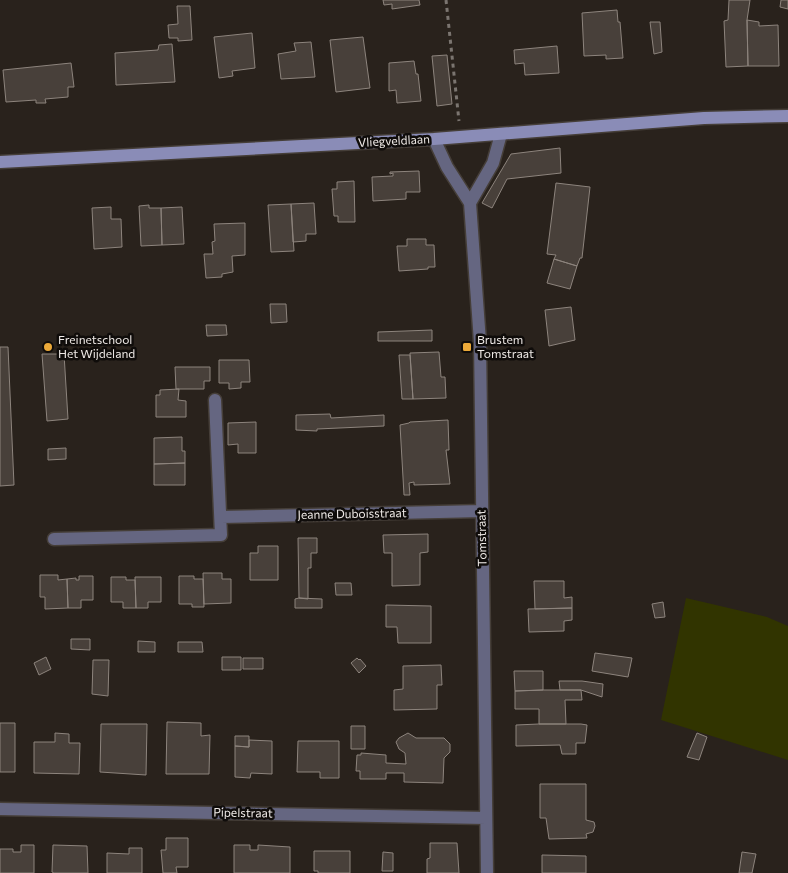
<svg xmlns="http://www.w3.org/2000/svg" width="788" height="873" font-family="Commissioner,sans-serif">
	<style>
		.green { fill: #313400 }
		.building { fill: #48403a; stroke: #8d847d }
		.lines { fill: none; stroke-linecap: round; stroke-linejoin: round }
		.street-casing { stroke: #453e38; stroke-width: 15 }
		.secondary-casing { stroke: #453e38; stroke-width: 15 }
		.path { stroke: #7b7570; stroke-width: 3; stroke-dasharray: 4 4; stroke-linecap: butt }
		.street { stroke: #656681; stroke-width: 12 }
		.secondary { stroke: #8a8cb7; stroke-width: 12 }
		.poi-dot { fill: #eba939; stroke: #0f0c0a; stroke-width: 2 }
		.labels { text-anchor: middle; stroke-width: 5; stroke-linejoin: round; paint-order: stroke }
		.street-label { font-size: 12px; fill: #efeae7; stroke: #0f0c0a }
		.poi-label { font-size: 12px; fill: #efeae7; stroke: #0f0c0a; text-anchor: start }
	</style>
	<rect width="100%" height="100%" fill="#29221c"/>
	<path class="green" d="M686,598l81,19 21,9v134l-127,-40z"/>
	<path class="building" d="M383,0h36l1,5 -28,4v-5l-8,1z
		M729,0h21l-3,20 1,46 -22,1 -2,-46 4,-1z
		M781,0h7v9l-8,-2z
		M177,6h13l2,34 -14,1v-3h-9l-1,-13 10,-1z
		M617,10l1,12h2l3,36 -17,1v-4l-22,1 -2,-43z
		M747,20l12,2v4l19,-1 1,41h-31z
		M650,22h10l2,30 -8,2z
		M252,33l3,35 -23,3 1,5 -14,2 -5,-41z
		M363,37l7,51 -34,4 -6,-52z
		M311,42l4,35 -34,2 -3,-25 18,-3 -2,-8z
		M172,44l3,38 -59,3 -1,-32 43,-3 1,-5z
		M557,46l2,27 -34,2 -1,-12 -9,1 -1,-14z
		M447,55l5,49 -15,2 -5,-50z
		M414,61l2,13h2l3,27 -24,2 -1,-13 -7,1v-28z
		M71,63l3,24h-6v10l-23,2 1,4h-10v-3l-30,2 -3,-32z
		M560,148l1,25 -54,6 -15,29 -10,-5 29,-49z
		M419,171l1,21h-14v7l-33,2 -1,-24 21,-1v-3l-3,1v-2z
		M354,181l1,41h-17v-6h-4l-2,-27h5v-7z
		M556,183l34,4 -8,71h-2l-3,8 -23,-7 2,-4 -9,-1z
		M314,203l2,31h-10v7l-13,1 -2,-38z
		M291,204l3,47 -23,1 -3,-47z
		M149,205v3h12l1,37 -21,1 -2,-40z
		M111,207v12h10l1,28 -28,2 -2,-41z
		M182,207l2,37 -22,1 -1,-37z
		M245,223v32l-13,1 1,16 -11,2v3l-16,1 -2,-24h9l-1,-12 3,-1 -1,-17z
		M407,239h19v6h8l1,22h-7v2l-29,2 -2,-25h10z
		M554,259l23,7 -7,23 -23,-6z
		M270,304h16l1,18 -16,1z
		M571,307l4,33 -26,6 -4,-36z
		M206,325h20l1,10 -20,1z
		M432,330v11h-54v-9z
		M0,347h8l6,138 -14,1z
		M439,352l2,25h4l1,21 -33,1 -3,-46z
		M42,354h22l4,65 -21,2z
		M399,355h11l3,44h-11z
		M219,360h30l1,22h-9v6l-12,1v-6h-10z
		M175,367h35v14h-6v8h-28z
		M179,389l-1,11 8,1v16h-30v-22h4v-5z
		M330,414l1,4 53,-3v11l-67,3v2l-21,-1v-15z
		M448,420l1,30h-3l4,34 -36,1v-3l-5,1 1,12h-6l-4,-70 9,-2 1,-1z
		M256,422v31h-18v-9l-10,1v-22z
		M182,437v14h3v12l-31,1v-26z
		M66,448v11l-18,1v-11z
		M185,463v22h-31v-21z
		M428,534v18l-8,1v32l-28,1v-33h-8l-1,-18z
		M298,538h19v15h-6v15h-3v31l-9,-1z
		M258,546h20v34h-28v-27h8z
		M203,573h19v6h9v24l-27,1z
		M40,575h18v5l9,-1 1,29 -23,1v-12h-5z
		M79,576h14v24h-12v8h-13l-1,-29 9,-1v2h3z
		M179,576h15v3h9l1,28h-12v-3h-13z
		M111,577h15v3h9l1,28h-13v-6h-12z
		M135,577h26v25h-13v6h-12z
		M534,581h30v17l8,-1v11l-37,1z
		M335,583h16l1,12h-16z
		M299,598l23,1v9h-27v-9z
		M663,602l2,15 -10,1 -3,-14z
		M386,605l45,1v37h-33l-1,-16h-11z
		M572,608v12l-8,1v10l-35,1 -1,-23z
		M71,639h19v11l-19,-1z
		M138,641l17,1v10h-17z
		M178,642h24l1,10h-25z
		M595,653l37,5 -4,19 -36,-6z
		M46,657l5,12 -12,6 -5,-12z
		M222,657h19v13h-19z
		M243,658h20v11h-20z
		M357,658l2,2 1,-1 6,7 -7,7 -8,-10z
		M93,660h16l-1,36 -16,-2z
		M441,665l1,20h-5v24l-43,1v-20l9,-1v-23z
		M514,671h29v19l-28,1z
		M559,681h23l21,3 -1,13 -21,-7h-21z
		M543,690h38l1,10h-17l1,24h-27v-15h-24v-18z
		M167,722l34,1v13l9,-1 -1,39h-43z
		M0,723h15v49h-15z
		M101,724h46l-1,51 -46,-3z
		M539,724h42l6,1 -2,18h-9v11h-14l-2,-9 -44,1v-21z
		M351,726h14v23h-14z
		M55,733l14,1v9h11l-1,31 -45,-1v-31h21z
		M408,733l8,5h28l6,6v8l-6,6 -1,25 -39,-1v-9h-18v6h-26v-8h-4l1,-16h4v-2l25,2v8l20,1 -1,-11 -6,-4 -3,-7 3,-4z
		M697,733l10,4 -8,23 -12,-3z
		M235,736h14v11l-14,-1z
		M249,740l23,1v33l-21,-1 -1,5 -15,-1v-31l14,1z
		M298,741h41v37h-19v-6h-23z
		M540,784h46v36l8,2 1,4 -2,6 -7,2 1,4 -38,1 -3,-21h-6z
		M166,838h22v29h-12l1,6h-14l-2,-23h5z
		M430,843h27l2,30h-32v-14l3,-1z
		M21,845h13v28h-34v-24h13v3h8z
		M53,845l34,1 1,27h-34l-2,-1z
		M234,845h16v5h8v-5l32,2v26h-56z
		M129,848h13v25h-35v-20l22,1z
		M314,851h36v22h-32v-2h-4z
		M383,852l10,1v18h-11z
		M742,852l14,2 -4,19h-13z
		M542,855l44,1v17h-44z"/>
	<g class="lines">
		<g class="street-casing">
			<path id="street" d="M434,139l13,28 23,36 10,139 7,531
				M470,203l23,-40 8,-29
				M221,517l261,-6
				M54,539l167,-4 -6,-135
				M0,809l486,9"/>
		</g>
		<g class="secondary-casing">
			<path id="secondary" d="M0,162l434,-23 270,-21 84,-2"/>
		</g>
		<path class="path" d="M446,0l13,121"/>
		<use href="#street" class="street"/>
		<use href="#secondary" class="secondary"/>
	</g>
	<g class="poi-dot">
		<circle cx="48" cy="347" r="5"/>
		<rect x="462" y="342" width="10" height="10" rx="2.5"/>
	</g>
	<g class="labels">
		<g class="street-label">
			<text transform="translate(394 141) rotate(-3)" y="4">Vliegveldlaan</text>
			<text transform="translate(352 514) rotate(-1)" y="4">Jeanne Duboisstraat</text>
			<text transform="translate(482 538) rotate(-91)" y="4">Tomstraat</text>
			<text transform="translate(243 813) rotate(1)" y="4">Pipelstraat</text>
		</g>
		<g class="poi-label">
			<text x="58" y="344">Freinetschool<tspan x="58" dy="14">Het Wijdeland</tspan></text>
			<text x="477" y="344">Brustem<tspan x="477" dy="14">Tomstraat</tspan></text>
		</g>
	</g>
</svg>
